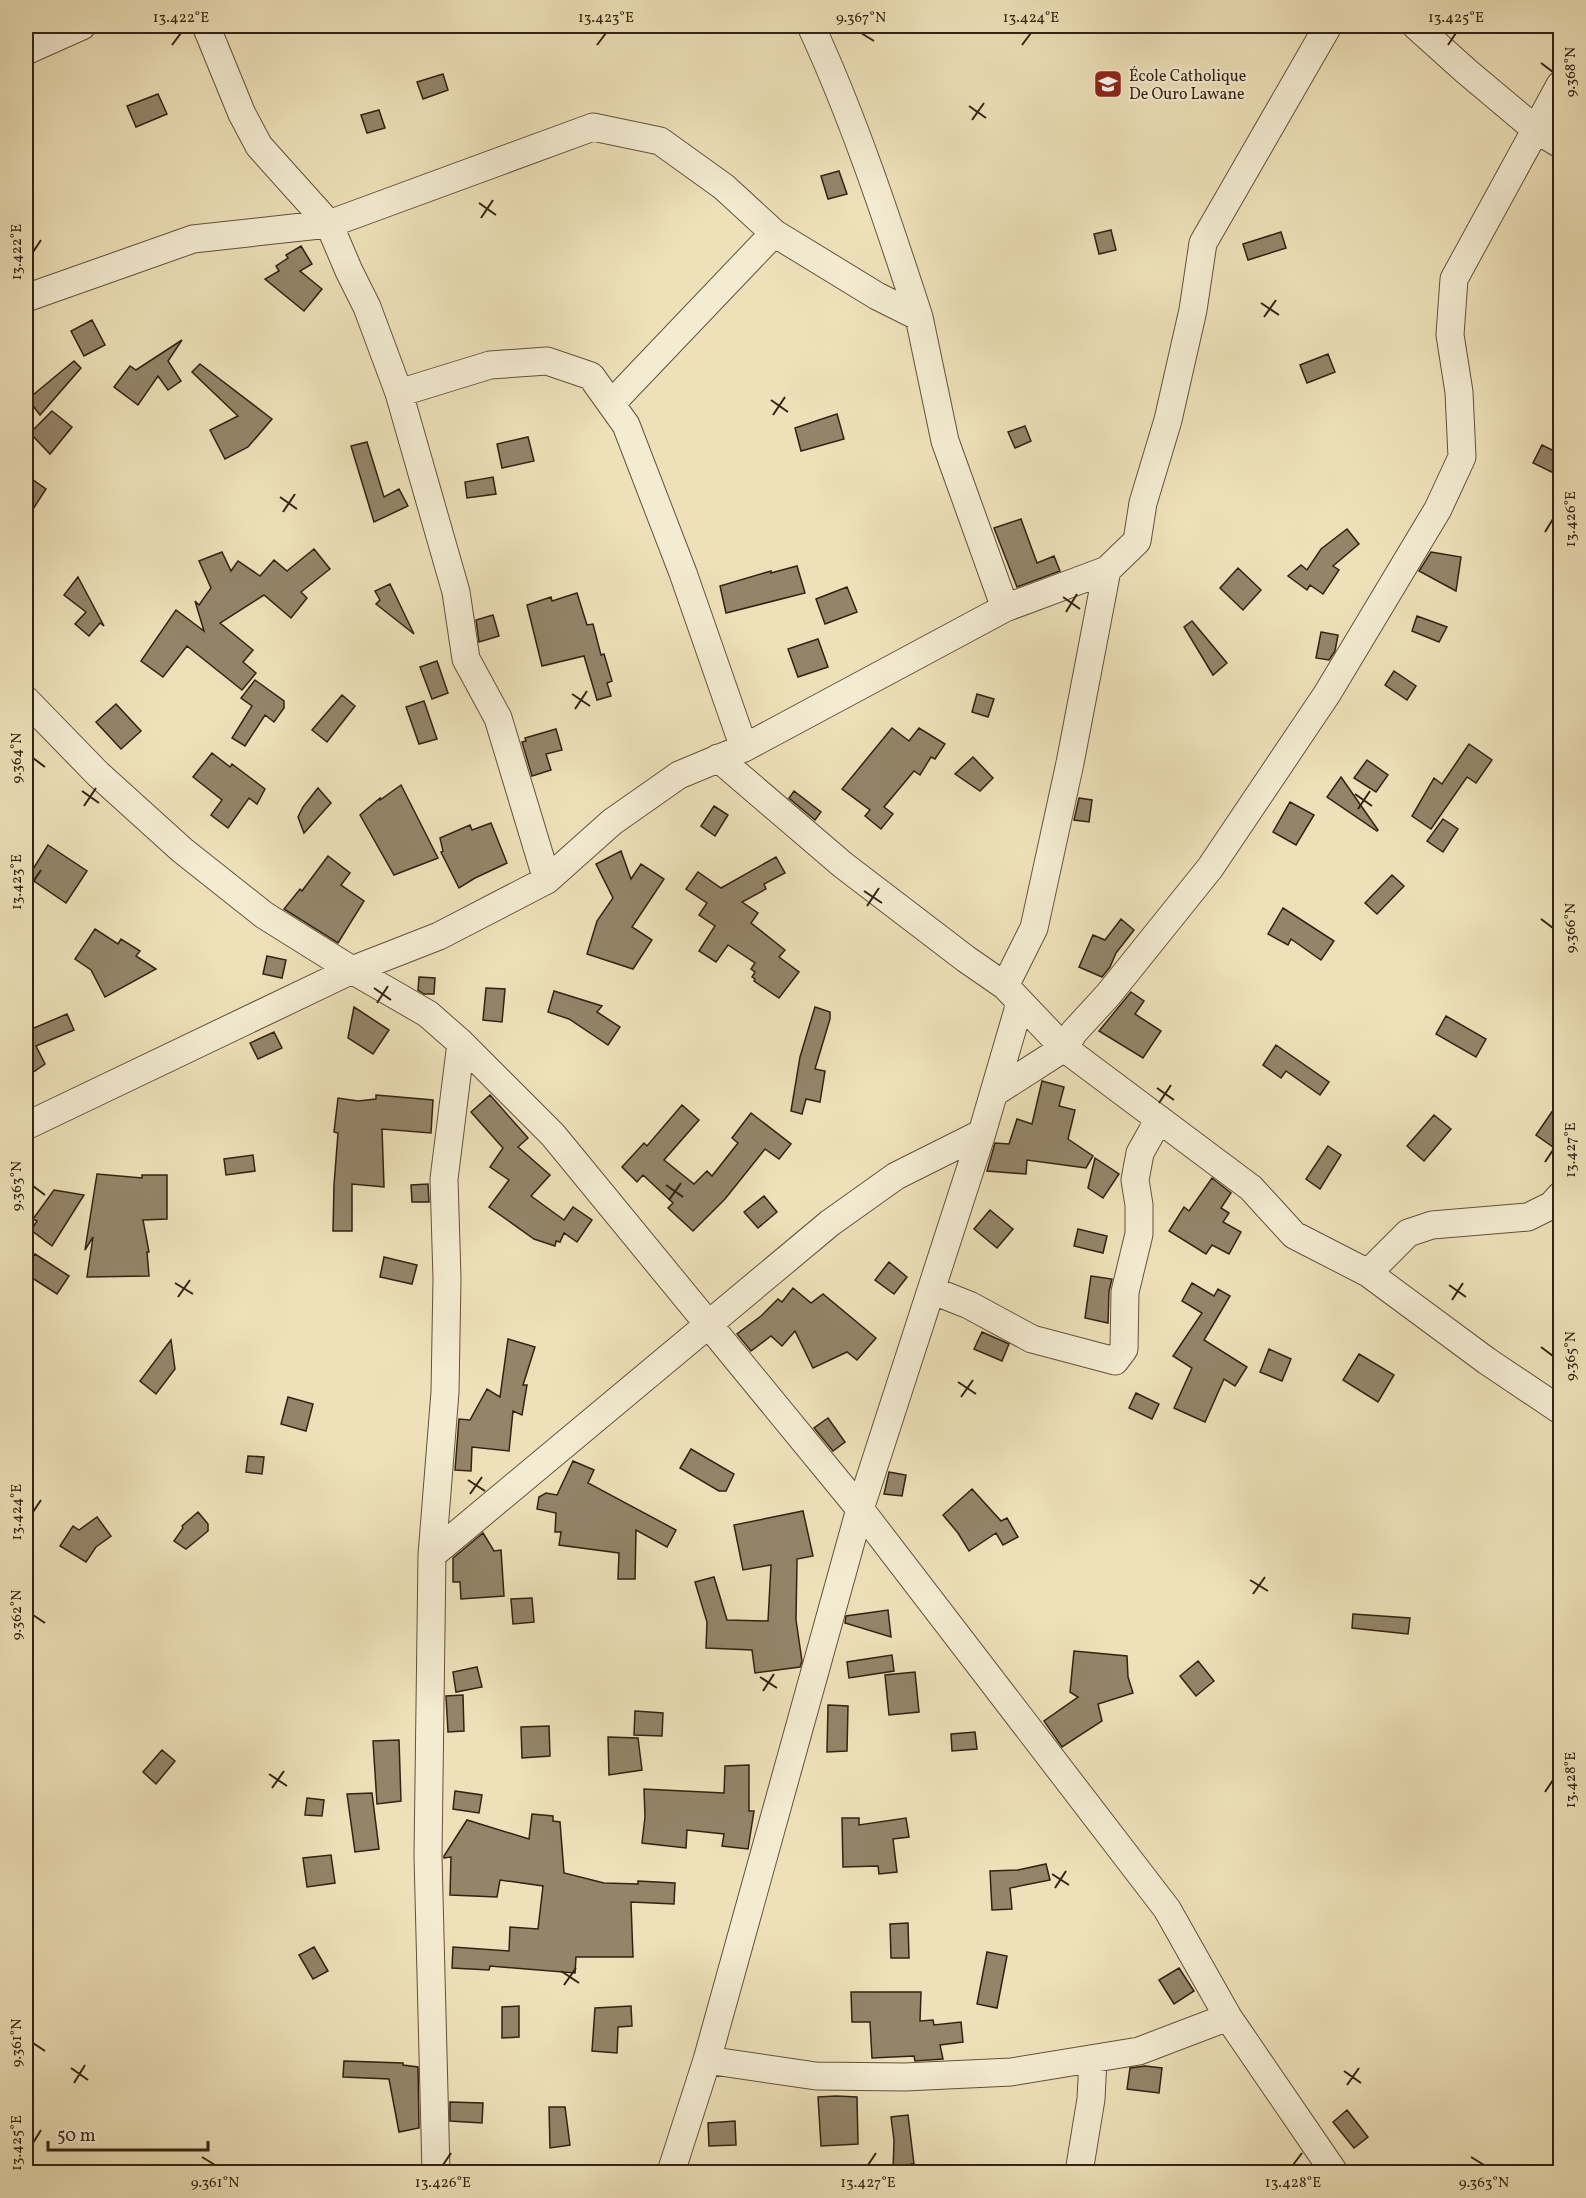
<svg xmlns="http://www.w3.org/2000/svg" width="1586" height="2198" font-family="Vollkorn,serif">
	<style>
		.building { fill: #948569; stroke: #322212; stroke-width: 1.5 }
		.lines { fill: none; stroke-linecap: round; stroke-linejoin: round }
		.minor-casing { stroke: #61523c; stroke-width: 29 }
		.minor { stroke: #f4ecd2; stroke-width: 27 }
		.ticks { fill: none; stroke: #322212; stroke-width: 2 }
		.labels { text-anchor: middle; stroke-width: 4.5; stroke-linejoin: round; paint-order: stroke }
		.poi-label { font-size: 16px; fill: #322212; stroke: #f4ecd2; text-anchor: start }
		.neatline { fill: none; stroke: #322212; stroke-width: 2 }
		.ticks-label { font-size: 15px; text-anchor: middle; fill: #322212 }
	</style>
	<rect width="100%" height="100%" fill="#eee1b9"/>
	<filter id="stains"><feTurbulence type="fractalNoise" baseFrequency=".00333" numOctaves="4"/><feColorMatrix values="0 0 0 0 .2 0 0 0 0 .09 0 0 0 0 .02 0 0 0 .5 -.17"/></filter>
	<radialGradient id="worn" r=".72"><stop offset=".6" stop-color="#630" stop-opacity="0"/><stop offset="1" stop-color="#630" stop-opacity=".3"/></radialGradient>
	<path class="building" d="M443,74l5,16 -25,9 -6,-17z
		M158,94l9,20 -31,13 -9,-21z
		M379,110l6,18 -18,5 -6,-18z
		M839,171l8,23 -19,5 -7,-23z
		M1111,230l5,20 -17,4 -5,-20z
		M1281,232l5,16 -38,12 -5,-16z
		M301,246l11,18 -12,7 22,18 -18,22 -39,-32 14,-8 -3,-5 12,-8 -2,-3z
		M92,320l13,25 -21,11 -13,-25z
		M182,340l-14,21 13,20 -13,9 -10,-14 -20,29 -24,-18 16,-21 6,4z
		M1328,354l7,18 -28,11 -7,-18z
		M74,361l7,7 -41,47 -12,-16z
		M200,364l72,55 -24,28 -23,12 -15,-29 28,-14 -46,-44z
		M52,411l20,16 -22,27 -20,-21z
		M837,414l7,25 -43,12 -6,-23z
		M1025,426l6,15 -16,7 -7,-16z
		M528,437l6,24 -32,7 -5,-24z
		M367,442l17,55 15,-8 9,17 -34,16 -23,-76z
		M1542,445l18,9v22l-27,-13z
		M26,475l20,14 -20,31z
		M493,477l3,17 -29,4 -2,-16z
		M1021,519l16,44 17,-7 6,15 -43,16 -23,-59z
		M1347,529l12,15 -26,22 6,4 -16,24 -13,-9 -3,5 -19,-14 13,-11 6,5 14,-21z
		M314,549l16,20 -29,23 6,6 -16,20 -27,-23 -44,28 33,27 -10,12 13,11 -14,17 -55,-44 -24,31 -22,-16 35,-51 28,21 -9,-30 4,4 12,-17 -12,-27 23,-9 9,19 7,-10 22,15 14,-16 13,11z
		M1431,552l30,5 -5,34 -37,-20z
		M797,566l8,27 -79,20 -6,-27 51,-15v2z
		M1238,568l23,22 -18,20 -23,-22z
		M78,577l26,49 -4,-3 -11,13 -14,-12 11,-12 -22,-17z
		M390,584l24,50 -38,-30 4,-4 -5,-9z
		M847,587l10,25 -32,12 -9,-25z
		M577,593l10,32 6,-1 8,31 3,-1 8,27 -5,2 4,13 -14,4 -13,-44 -42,10 -15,-61 24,-8 1,4z
		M493,615l6,21 -20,6 -3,-22z
		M1417,616l30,11 -8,15 -27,-11z
		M1192,621l35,42 -14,12 -29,-48z
		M1321,632l17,3 -3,16 -6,9 -13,-2z
		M818,639l10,28 -30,10 -10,-28z
		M437,661l11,32 -16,6 -12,-32z
		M1394,671l22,15 -9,14 -22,-15z
		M255,680l29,21v7l-10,14 -9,-7 -20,31 -13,-8 20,-32 -11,-8z
		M977,694l17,5 -6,18 -16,-5z
		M342,695l13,11 -28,36 -15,-12z
		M424,701l13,38 -18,5 -13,-37z
		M116,704l25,27 -20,18 -25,-27z
		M892,728l17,13 10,-13 26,16 -10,15 -4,-2 -11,18 -6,-4 -30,36 9,7 -12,15 -16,-13 5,-6 -28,-21z
		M556,729l6,21 -16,4 5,16 -19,6 -10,-34 4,-1 -1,-3z
		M1469,744l23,16 -16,23 -9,-6 -36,52 -19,-13 22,-38 8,6z
		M212,753l18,14 2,-3 33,25 -8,15 -8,-6 -21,30 -17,-13 11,-15 -29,-23z
		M973,757l20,21 -13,13 -25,-17z
		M1367,760l21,15 -12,17 -22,-14z
		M1341,777l37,53 -1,1 -50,-34z
		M401,785l37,73 -44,17 -34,-60 20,-17v2z
		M318,788l13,15 -27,30 -6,-16 5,-10z
		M794,791l27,21 -6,8 -26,-22z
		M1079,798l13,2 -3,22 -15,-2z
		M1290,802l24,13 -18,30 -23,-13z
		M714,806l14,9 -13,21 -14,-10z
		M1443,819l15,10 -15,23 -16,-11z
		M491,823l16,40 -32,15 -16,10 -18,-36 2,-1 -3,-13 30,-13 2,5z
		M48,845l39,26 -21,32 -38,-26z
		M621,851l10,28 10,-15 23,15 -32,48 20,13 -19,29 -46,-15 10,-33 16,-23 -17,-34z
		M328,856l22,17 -9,12 23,16 -26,42 -54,-34 16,-20 2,2z
		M776,857l9,16 -21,11 2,5 -24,13 16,11 -7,10 34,27 -6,7 20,15 -20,26 -25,-17 1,-2 -3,-2 3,-5 -4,-3 4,-6 -27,-18 -12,17 -17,-11 16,-25 -16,-11 8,-12 -21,-14 12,-17 23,16z
		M1392,875l12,11 -27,28 -12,-11z
		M1283,908l51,33 -13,19 -30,-21 -3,6 -20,-11z
		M1121,919l13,11 -18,23 -6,14 -8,10 -23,-10 14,-32 12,5z
		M95,929l23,15 3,-5 19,12 -4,5 20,13 -51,28 -14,-27 -16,-11z
		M267,956l19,4 -4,18 -19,-4z
		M419,977l16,1 -1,16h-10l-6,-4z
		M486,988l19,1 -3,33 -19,-2z
		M554,991l48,15 -5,6 23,15 -12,18 -39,-26 -21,-7z
		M1131,992l13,9 -9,13 26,17 -18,27 -44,-27z
		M354,1007l35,23 -16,24 -25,-16z
		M815,1007l15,5v7l-15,50 10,2 -5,31 -14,-3 -4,15 -11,-3 9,-54z
		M67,1014l7,16 -38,16 9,18 -19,13v-54l2,5h6z
		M1446,1016l40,23 -10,18 -40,-23z
		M274,1032l8,16 -24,11 -8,-16z
		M1276,1045l53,37 -9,13 -34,-24 -5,7 -18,-13z
		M1042,1081l22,6 -5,19 16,4 -7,29 25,17 -7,12 -59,-8 -1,14 -39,-3 8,-28 14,1 8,-25 15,5z
		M376,1095l57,5 -2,33 -49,-4 2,58 -32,-3v47h-19l1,-46 4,-52 -4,-1 4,-34 20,3 18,-2z
		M490,1095l38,43 -10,9 32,28 -19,21 33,24 9,-13 19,13 -15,22 -13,-9 -4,9 -4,-1 -1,5 -21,-7 -45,-32 20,-27 -19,-13 13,-19 -32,-36z
		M1560,1100v37l-7,10 -17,-12z
		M682,1105l17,15 -35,40 30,24 13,-13 5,5 26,-33 -6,-5 19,-25 40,31 -12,15 -14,-10 -40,50 -32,32 -25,-23 5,-5 -30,-28 -6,7 -15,-15 22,-24 3,3z
		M1434,1115l17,14 -27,32 -17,-15z
		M1328,1146l13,9 -21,34 -14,-10z
		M253,1155l2,16 -29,4 -2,-16z
		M1095,1158l24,16 -16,24 -15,-10z
		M97,1174l45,4v-3h25v44l-24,1 6,32h-2l2,24 -62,1 6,-40 -8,13z
		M1212,1178l19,15 -10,15 8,5 -6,9 18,10 -12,22 -17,-9 -6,9 -37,-23 15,-24 5,4z
		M428,1184l1,18h-17l-1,-17z
		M54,1190l30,5 -32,51 -21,-16 6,-9 -4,-2z
		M764,1196l13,16 -19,16 -14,-16z
		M990,1210l23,19 -16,19 -23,-19z
		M1078,1229l29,7 -4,17 -29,-7z
		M35,1254l34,22 -12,18 -31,-20v-9z
		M384,1257l33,8 -5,19 -32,-7z
		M889,1262l18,15 -13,17 -19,-14z
		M1091,1276l21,3 -3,12 -1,32 -23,-5z
		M1192,1283l22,13 4,-7 12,7 -26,44 43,27 -12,19 -11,-7 -19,43 -31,-14 18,-40 -19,-12 29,-43 -20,-12z
		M793,1288l18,15 12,-9 53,44 -19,22 -10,-8 -34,16 -18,-37 -13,15 -11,-10 -20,15 -14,-17 24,-18 17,-17 4,3z
		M982,1332l27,12 -7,17 -28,-12z
		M508,1339l27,8 -12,38h4l-5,30 -9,-4 -4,40 -37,-4 -1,24 -16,-1 4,-51 11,1 17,-31 13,8z
		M171,1340l4,29 -19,25 -16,-13z
		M1269,1349l22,10 -9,22 -22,-9z
		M1359,1354l35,21 -16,27 -35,-22z
		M1136,1393l23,11 -7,15 -23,-11z
		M288,1397l25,7 -7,27 -25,-7z
		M828,1418l17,24 -12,9 -19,-23z
		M691,1449l43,25 -8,17h-7l-39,-23z
		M248,1456l16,1 -2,17 -16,-2z
		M573,1461l21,9 -6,13 88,47 -9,17 -31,-17 -1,49h-17l1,-26 -60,-8 2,-13h-6l1,-19 -19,-4 2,-12 7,-4 11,2z
		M889,1472l17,3 -4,21 -18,-2z
		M972,1489l29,32 6,-3 11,19 -15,8 -7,-12 -27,18 -11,-18 -15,-18z
		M803,1511l10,45 -16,3 -1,61 6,41 -2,6 -45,6 -3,-23 -46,-2 1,-26 -12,-40 19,-5 13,43 41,1 3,-56 -28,5 -9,-45z
		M198,1512l10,12v7l-22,18 -12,-8 9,-13 -1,-2z
		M97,1517l14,19 -15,11 -10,15 -26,-16 13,-20 6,4z
		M483,1533l11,18 7,-1 3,46 -43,3 -1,-17h-7v-24z
		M532,1598l2,24 -21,2 -2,-25z
		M888,1610l3,27 -46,-14 1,-7z
		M1353,1614l57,4 -2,16 -56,-6z
		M1074,1651l53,5 1,21 5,16 -35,11 4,17 -40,26 -18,-26 34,-24 -8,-5z
		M892,1655l2,16 -45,7 -2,-16z
		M1198,1661l16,20 -18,15 -16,-20z
		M477,1667l5,20 -26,5 -3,-20z
		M915,1672l4,40 -30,3 -4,-40z
		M463,1695l1,36 -16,1 -2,-36z
		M828,1705l20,1 -1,45 -20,1z
		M635,1711l28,2 -1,23 -28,-1z
		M549,1726l1,30 -28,2 -1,-31z
		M975,1732l2,17 -25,2 -1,-17z
		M608,1737l30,1 4,32 -33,5z
		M399,1740l2,61 -24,3 -4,-63z
		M162,1750l13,11 -19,23 -13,-12z
		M749,1765v46h5l-6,38 -26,-3 2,-12 -37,-4 -1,18 -44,-5 3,-26 -1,-28 80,4 1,-27z
		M455,1791l27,4 -3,18 -26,-4z
		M372,1793l7,56 -24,3 -8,-58z
		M307,1798l17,2 -2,16 -17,-1z
		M532,1814l21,2v5l7,1 4,51 40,10 34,1v-3l37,2 -1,21 -43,-2 2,55h-57l-1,16 -85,-7 -1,4 -37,-2 1,-21 56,4 1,-24 28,2 5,-43 -43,-6 -3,17 -47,-2 1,-38 -7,1v-2l23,-36 62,19z
		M842,1818h17v7l47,-7 3,19 -16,2 4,33 -18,2 -1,-8 -35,1z
		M331,1855l4,28 -28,4 -4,-29z
		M1046,1864l4,16 -40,8 2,21 -20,1 -2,-39 28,-1z
		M908,1923l1,35h-18l-1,-34z
		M314,1947l14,24 -15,8 -14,-24z
		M987,1952l20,4 -10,52 -20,-4z
		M1179,1968l15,23 -20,13 -15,-24z
		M851,1992h70l-1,29 13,-1 1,5 27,-3 2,20 -23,3 3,14 -28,2 -1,-5 -42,2 -2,-36h-18z
		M519,2006v31l-17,1v-31z
		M631,2006l1,20 -14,1 -1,26 -25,-2 3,-43z
		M344,2061l59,2v2l15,2 1,61 -20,4 -10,-53 -46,-2z
		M1145,2066l17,2 -3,25 -32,-4 3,-21z
		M836,2096l21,1 1,47 -37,2 -3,-49z
		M450,2102l33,1 -1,20 -32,-2z
		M549,2107h16l5,38 -20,3z
		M1347,2110l21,27 -14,11 -21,-26z
		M908,2115l6,49h-3v8h-18l1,-32 -3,-23z
		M735,2121l1,24 -27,1 -1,-23z"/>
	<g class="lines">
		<g class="minor-casing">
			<path id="minor" d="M206,26l36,88 17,32 70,78 20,47 18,36 32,86 57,199 10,67 32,59 49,162
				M811,26c43,93 76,193 108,291
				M1416,26l50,45 69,58 25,15
				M26,51l56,-25
				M26,298l167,-59 136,-15 264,-97 67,14 64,46 50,46 103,63 42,21 26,124 60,167
				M399,393l91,-28 57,-4 44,15 35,49 57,148 61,175
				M611,404l163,-171
				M26,700l72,74 84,76 82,65 88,55 76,44 33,29 92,92 307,374 307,400 61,108 106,155
				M718,758l125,107 123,94 39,27 59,62 187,140 43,47 74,38 119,88 73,49
				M1005,986l29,-58 36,-165 37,-193
				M994,1093l70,-45 10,-16 34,-37 102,-127 117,-174 111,-185 24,-52 -3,-65 -9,-57 4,-56 106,-194
				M26,1126l326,-156 87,-34 108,-56 65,-58 67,-47 65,-27 261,-140 102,-38 30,-29 6,-38 25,-83 25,-110 10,-67 125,-217
				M1368,1273l40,-40 24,-8 96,-8 24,-12 8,-9
				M931,1290l38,15 63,34 83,22 9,-12 1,-57 14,-58v-29l-4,-25 5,-27 19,-34
				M432,1555l398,-332 66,-47 86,-43
				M707,2060l109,16 89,1 106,-5 128,-21 89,-34
				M436,2172l-8,-316 4,-301 13,-163 2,-114 -3,-99 17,-136
				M671,2172l36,-112 153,-551 122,-376 38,-130
				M1079,2172l12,-73 2,-40"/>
		</g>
		<use href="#minor" class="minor"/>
	</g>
	<path class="ticks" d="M861,33l13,8M172,45l9,-12M597,45l9,-12M1022,45l9,-12M1448,45l8,-12M1541,63l12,9M969,106l17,12M972,120l12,-17M479,203l17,12M481,218l12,-18M33,252l8,-12M1261,303l18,12M1264,317l12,-17M771,400l17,12M773,415l12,-18M280,497l17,12M283,512l12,-18M1545,532l8,-13M1063,597l17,12M1066,612l11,-18M572,694l18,12M575,709l12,-18M33,758l12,9M82,791l17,12M1355,794l17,12M84,806l12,-18M1358,809l12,-18M33,882l8,-12M864,891l18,12M867,906l12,-18M1541,919l12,9M374,988l17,12M377,1003l11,-17M1157,1088l17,12M1159,1103l12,-18M1545,1162l8,-12M666,1185l17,12M33,1186l12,9M669,1200l12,-17M175,1283l18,11M1449,1285l17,12M178,1297l12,-17M1452,1300l11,-17M1541,1347l12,9M958,1382l18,12M961,1397l12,-17M468,1480l17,11M470,1494l12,-17M33,1512l8,-12M1250,1580l18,11M1253,1594l12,-17M33,1615l12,8M760,1677l17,11M763,1691l11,-17M269,1774l18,12M272,1788l12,-17M1545,1792l8,-12M1052,1874l17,11M1055,1888l11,-17M561,1971l18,12M564,1985l12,-17M33,2043l12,8M71,2068l17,12M1344,2071l17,12M74,2083l11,-18M1347,2085l12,-17M33,2143l8,-13M202,2157l13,8M1471,2157l13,8M443,2165l8,-12M868,2165l8,-12M1293,2165l9,-12"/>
	<defs>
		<g id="school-square" transform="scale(1.5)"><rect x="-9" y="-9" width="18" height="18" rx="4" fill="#8f2418" stroke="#f4ecd2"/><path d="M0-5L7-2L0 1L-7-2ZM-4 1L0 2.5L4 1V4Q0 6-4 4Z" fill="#fff"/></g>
	</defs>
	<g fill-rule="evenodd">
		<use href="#school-square" x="1108" y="84"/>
	</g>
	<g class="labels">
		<g class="poi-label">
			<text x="1129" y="81">École Catholique<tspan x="1129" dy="18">De Ouro Lawane</tspan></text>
		</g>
	</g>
	<rect width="1586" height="2198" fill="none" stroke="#eee1b9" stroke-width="66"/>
	<path d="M48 2141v9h160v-9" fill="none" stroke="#322212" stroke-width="3"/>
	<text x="57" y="2141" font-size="18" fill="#322212" stroke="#f4ecd2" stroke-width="4.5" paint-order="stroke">50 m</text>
	<rect x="33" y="33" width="1520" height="2132" class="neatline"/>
	<g class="ticks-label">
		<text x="181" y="22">13.422°E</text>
		<text x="606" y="22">13.423°E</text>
		<text x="861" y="22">9.367°N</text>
		<text x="1031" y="22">13.424°E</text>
		<text x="1456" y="22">13.425°E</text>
		<text transform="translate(1570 72) rotate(-90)" y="5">9.368°N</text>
		<text transform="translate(16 252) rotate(-90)" y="5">13.422°E</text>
		<text transform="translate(1570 519) rotate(-90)" y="5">13.426°E</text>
		<text transform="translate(16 758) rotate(-90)" y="5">9.364°N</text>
		<text transform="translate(16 882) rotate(-90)" y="5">13.423°E</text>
		<text transform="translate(1570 928) rotate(-90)" y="5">9.366°N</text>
		<text transform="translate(1570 1150) rotate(-90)" y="5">13.427°E</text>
		<text transform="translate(16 1186) rotate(-90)" y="5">9.363°N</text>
		<text transform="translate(1570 1356) rotate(-90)" y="5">9.365°N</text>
		<text transform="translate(16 1512) rotate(-90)" y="5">13.424°E</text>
		<text transform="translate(16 1615) rotate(-90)" y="5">9.362°N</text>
		<text transform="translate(1570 1780) rotate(-90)" y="5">13.428°E</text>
		<text transform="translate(16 2043) rotate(-90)" y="5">9.361°N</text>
		<text transform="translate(16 2143) rotate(-90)" y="5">13.425°E</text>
		<text x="215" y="2187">9.361°N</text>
		<text x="443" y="2187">13.426°E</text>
		<text x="868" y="2187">13.427°E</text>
		<text x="1293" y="2187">13.428°E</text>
		<text x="1484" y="2187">9.363°N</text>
	</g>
	<rect width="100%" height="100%" filter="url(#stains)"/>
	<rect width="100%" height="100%" fill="url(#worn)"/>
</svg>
